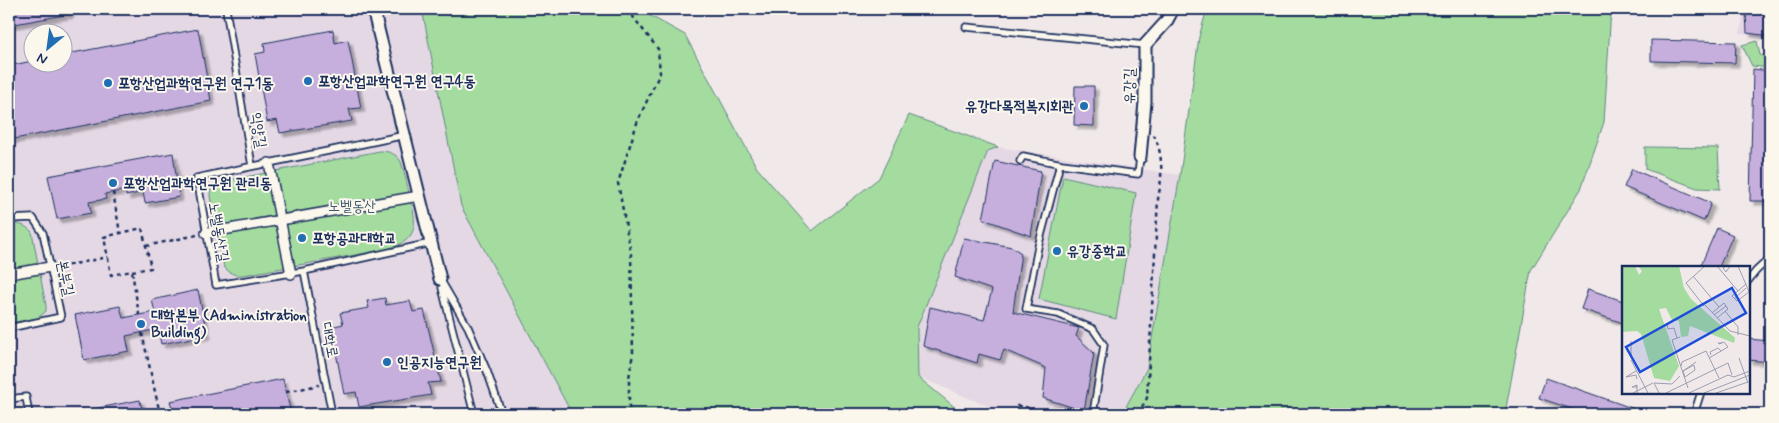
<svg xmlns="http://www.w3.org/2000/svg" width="1779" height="423" font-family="Mynerve,'Poor Story',sans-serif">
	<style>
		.built { fill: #e4d8e5; fill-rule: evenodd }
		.green { fill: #a4dca0; stroke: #60867f }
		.building { fill: #c7afdd; stroke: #1b2f5e; filter: url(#shadow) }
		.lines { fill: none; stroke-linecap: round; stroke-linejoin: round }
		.service-casing { stroke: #1b2f5e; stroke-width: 9 }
		.pedestrian-casing { stroke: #1b2f5e; stroke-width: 12 }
		.minor-casing { stroke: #1b2f5e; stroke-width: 15 }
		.path { stroke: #1b2f5e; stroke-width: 2.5; stroke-dasharray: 4 4; stroke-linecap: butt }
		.service { stroke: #fbf7ec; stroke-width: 5.5 }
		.pedestrian { stroke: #fbf7ec; stroke-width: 9 }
		.minor { stroke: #fbf7ec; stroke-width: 11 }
		.poi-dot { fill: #1f6fb2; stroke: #fbf7ec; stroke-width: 2 }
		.labels { text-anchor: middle; stroke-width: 4; stroke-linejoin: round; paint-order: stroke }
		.poi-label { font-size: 15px; font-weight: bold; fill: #1b2f5e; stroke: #fbf7ec; text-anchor: start }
		.street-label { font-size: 15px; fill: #1b2f5e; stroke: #fbf7ec }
		.park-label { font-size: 15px; fill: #3d5a6e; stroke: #fbf7ec }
		.inset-road { fill: none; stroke: #9b9fb1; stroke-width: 1 }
		.view { fill: #1d4ed8; fill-opacity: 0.15; stroke: #1d4ed8; stroke-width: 2.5 }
		.inset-edge { fill: none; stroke: #1b2f5e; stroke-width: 2.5 }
	</style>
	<defs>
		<filter id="shadow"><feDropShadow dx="4" dy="4" stdDeviation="1" flood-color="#0004"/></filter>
	</defs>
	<rect width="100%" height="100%" fill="#f1e9e9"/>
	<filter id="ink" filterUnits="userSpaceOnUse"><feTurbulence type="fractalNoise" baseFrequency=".02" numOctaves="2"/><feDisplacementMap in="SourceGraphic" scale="10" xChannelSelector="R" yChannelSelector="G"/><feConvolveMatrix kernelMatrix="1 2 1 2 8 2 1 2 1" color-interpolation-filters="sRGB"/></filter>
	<g filter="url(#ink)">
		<path class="built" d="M9,9h480l189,405h-669zM32,32h30v30h-30z
			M1744,10l26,1v39h-2l-2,-10 -26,-7z
			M998,147l182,28 -33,193 -25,46h-115l-89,-37 -1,-50 71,-176z"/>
		<path class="green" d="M422,9h216l47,26 72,133 55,63 67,-53 30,-63 89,32 -10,4 -71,176 1,50 45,37h-391l-111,-208z
			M1207,9h404l-7,113 -23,67 -50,81 -26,144h-383l25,-46 33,-193 19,-138z
			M1757,41l3,14 10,2v11l-18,-2 -10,-21z
			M1645,147l73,1 2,41 -23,-1 -52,-19z
			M380,151c9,0 17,3 21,11 4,11 6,23 9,35 7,26 9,42 -21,52l-146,26c-9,1 -13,-2 -19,-8l-14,-71c0,-7 2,-11 9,-14z
			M1063,176l73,17 -20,126 -77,-20z
			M9,224c10,-1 16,1 23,8l14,74v5l-8,7 -29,5z"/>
		<path class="building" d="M9,9h60l1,5 -61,11z
			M1746,13l24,1v22l-23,-3z
			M198,29l13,72 -202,39v-74l23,-5v1h30v-7z
			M333,30l2,13 13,-3 13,68 -12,1 3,12 -72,12 -3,-13 -10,2 -12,-68 10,-2 -1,-9z
			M1651,40l85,2 -1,21 -84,-2z
			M1753,69l17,2v130h-20z
			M1075,86h19v40l-20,-1z
			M173,153l6,44 -34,6 -2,-11 -17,4v-6l-21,4 1,5 -17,3 2,11 -34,6 -9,-43z
			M995,161l46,10 -10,65 -48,-17z
			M1632,169l79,34 -7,18 -80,-34z
			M1717,228l16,7 -14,32h-19z
			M964,238l48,9 9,6 -8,59 66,16 -3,8 18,17 -10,58 -41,-13 3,-30 -42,-18 -4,10 -21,-6 -2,9 -54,-17 7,-39 54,13 8,-30 -37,-13z
			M1588,289l35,12v22l-42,-14z
			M198,290l9,45 -46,9 -3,-15 -32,7 3,15 -45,9 -9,-45 45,-9 3,12 32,-6 -3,-12z
			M385,298l1,7 24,-4 3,11 11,-2 17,72 -13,1 3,12 -72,12 -3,-15 -12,2 -13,-67 12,-3 -3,-11 29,-5 -2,-7z
			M1748,339l22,2v21l-22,-2z
			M1546,378l100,35v1h-59l-48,-16z
			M283,379l8,35h-117l-4,-13z
			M140,400l3,14h-49l-1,-5z"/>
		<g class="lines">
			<g class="service-casing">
				<path id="service" d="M226,9l26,157
					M966,27l179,18
					M405,135c-69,15 -139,28 -208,43l19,107 88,-14 127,-28
					M1020,161l3,-5 39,8 76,10 2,-17
					M1060,164l-22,83 -12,62 32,5 35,15 11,16 -11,69
					M9,219l24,-1 10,15 18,84 -52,11
					M304,271l28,143
					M440,279l28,48 19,44 15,43
					M1748,281l8,-10 14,-13
					M442,288l32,126
					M9,399l17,-2 3,17
					M1694,414l7,-22"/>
			</g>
			<g class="pedestrian-casing">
				<path id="pedestrian" d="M269,163l22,111
					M206,233l213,-37
					M9,274l41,-7"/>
			</g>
			<g class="minor-casing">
				<path id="minor" d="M373,9l67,270
					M1140,157l5,-55v-57l21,-23 7,-13"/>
			</g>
			<path class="path" d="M627,9l31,40 2,24 -22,47 -20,63 13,71 2,99 -4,25v36
				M113,192l7,41
				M146,246l51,-11
				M60,267l48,-10
				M132,271l19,-3 -9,-40 -38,9 7,38 21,-4 7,44
				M142,333l18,81
				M327,344l7,-2
				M286,392l33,-7
				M165,414l8,-1
				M1016,414l1,-8 8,1 20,7
				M1138,414l9,-16 11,-199c4,-21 6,-43 -4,-64"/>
			<use href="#service" class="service"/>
			<use href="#pedestrian" class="pedestrian"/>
			<use href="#minor" class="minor"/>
		</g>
	</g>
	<g class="poi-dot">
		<circle cx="308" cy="81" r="5"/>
		<circle cx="108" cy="83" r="5"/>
		<circle cx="1084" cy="106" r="5"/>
		<circle cx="113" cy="183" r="5"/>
		<circle cx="302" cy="238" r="5"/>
		<circle cx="1057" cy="251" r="5"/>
		<circle cx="141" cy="324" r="5"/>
		<circle cx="387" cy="362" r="5"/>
	</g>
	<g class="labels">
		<g class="poi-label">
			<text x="318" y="86">포항산업과학연구원 연구4동</text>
			<text x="118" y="88">포항산업과학연구원 연구1동</text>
			<text x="1074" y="111" text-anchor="end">유강다목적복지회관</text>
			<text x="123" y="188">포항산업과학연구원 관리동</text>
			<text x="312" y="243">포항공과대학교</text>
			<text x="1067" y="256">유강중학교</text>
			<text x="151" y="320">대학본부 (Administration<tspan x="151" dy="17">Building)</tspan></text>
			<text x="397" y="367">인공지능연구원</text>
		</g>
		<g class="street-label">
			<text transform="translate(1129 86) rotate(-89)" y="5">유강길</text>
			<text transform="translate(259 130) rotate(81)" y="5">익양길</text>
			<text transform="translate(219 232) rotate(80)" y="5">노벨동산길</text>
			<text transform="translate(66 278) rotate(78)" y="5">본부길</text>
			<text transform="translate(330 340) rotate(79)" y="5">대학로</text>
		</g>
		<g class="park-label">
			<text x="352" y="211">노벨동산</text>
		</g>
	</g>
	<g transform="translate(1622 266)">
		<rect width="128" height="128" fill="#f1e9e9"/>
		<path d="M0,0h13l4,9 3,-4 -4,-5h41l5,22 7,11 44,39 -1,5 -44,-17 -2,10 -7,1 -2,-16 -7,-1 -6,-12 -7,1 20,57 -9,15 -16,-3 -13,-44 -4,-3 -15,1z" fill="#a4dca0"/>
		<path class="inset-road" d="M95,0l21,25M104,0l-3,2 3,4 4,-6M116,0l12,28M71,10l26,31M64,17l18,23M64,17l19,-17M124,18l-14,12 5,5 12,-9M112,33l12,-11M81,37l27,28 20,5M103,45l13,16v8M90,47l12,-10 4,6 -11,9M92,49l12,-9M45,58l1,5 6,-1 3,10M58,71l-8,3 16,48M9,75v16M89,89l-1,-3 8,-4 3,3M87,92l19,-11 -4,-5 -5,2 -1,-1h4M117,92l9,25M9,94l17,33M59,100l1,-4 24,-11 13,27M14,105l-10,6 10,-2 1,4M61,105l2,6 10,-7M61,105l11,-6 1,5M61,105l13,-9M14,119l1,2h-5l5,-2v8M11,127l20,-10M37,127l-5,-10 18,1 8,-8M44,127l62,-30 4,12M67,127l39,-18 6,2 16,-6M82,127l46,-18M94,127l32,-11"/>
		<path class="view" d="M110,22l14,25 -106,59 -14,-25z"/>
		<rect width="128" height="128" class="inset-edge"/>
	</g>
	<rect width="1779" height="423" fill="none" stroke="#fbf7ec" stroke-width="30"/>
	<rect x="15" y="15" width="1749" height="393" fill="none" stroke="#1b2f5e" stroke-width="2" filter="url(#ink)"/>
	<g transform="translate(48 48) rotate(209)"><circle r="24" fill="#fbf7ec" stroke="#a1a7b3"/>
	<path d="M0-4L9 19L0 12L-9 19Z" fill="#1f6fb2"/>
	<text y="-8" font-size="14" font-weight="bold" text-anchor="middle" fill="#1b2f5e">N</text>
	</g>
</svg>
